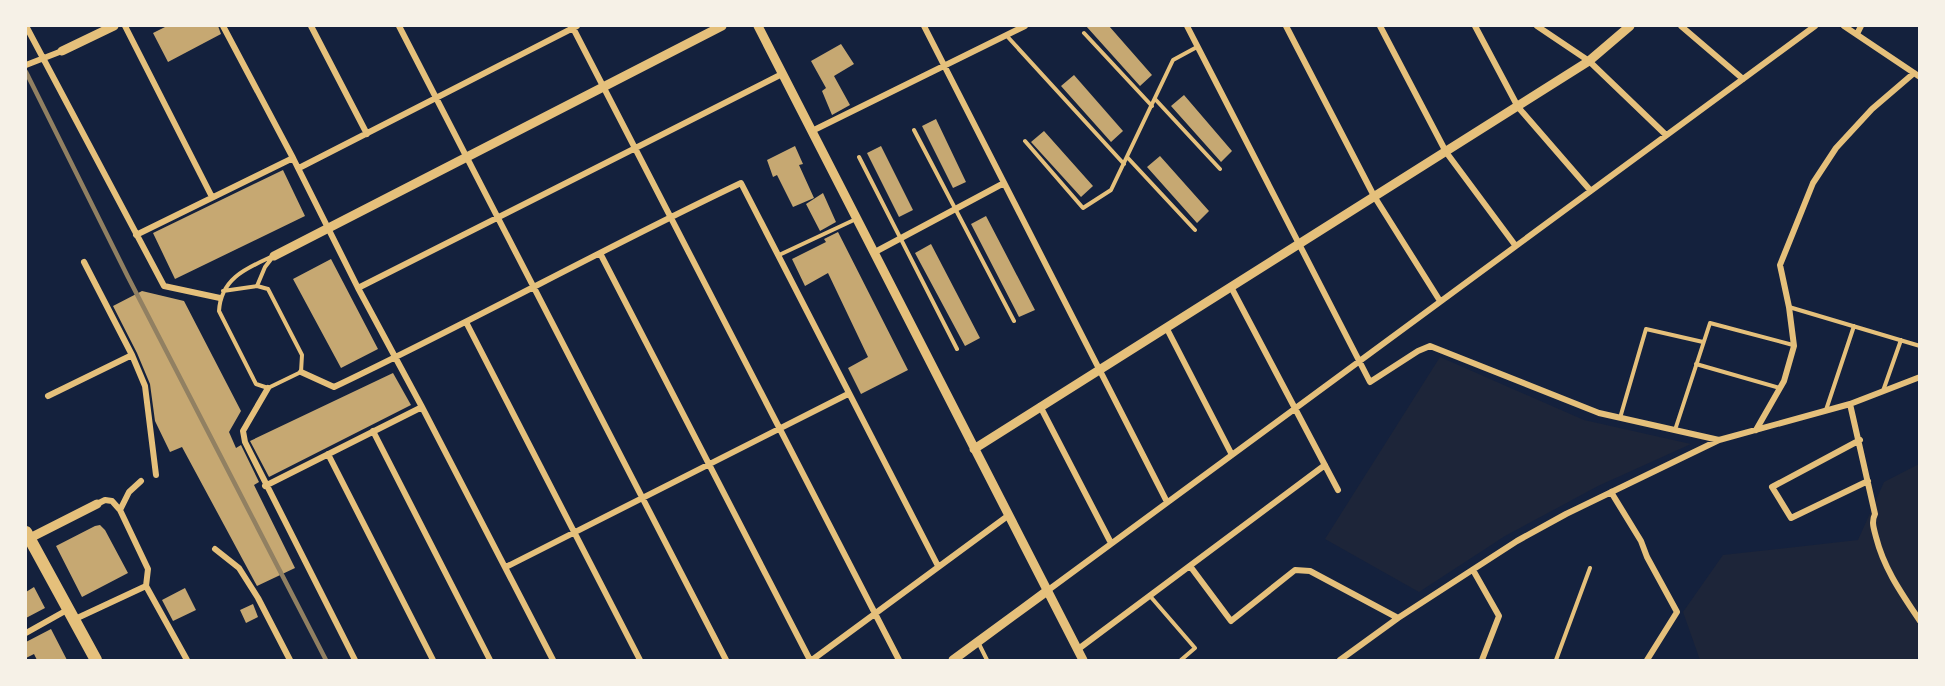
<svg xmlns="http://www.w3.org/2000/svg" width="1945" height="686" font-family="'Sofia Sans Condensed',sans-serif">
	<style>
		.green { fill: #1d2539 }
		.building { fill: #c6a872 }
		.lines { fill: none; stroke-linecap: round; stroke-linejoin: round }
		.service { stroke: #e5c07b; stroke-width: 4 }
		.minor { stroke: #e5c07b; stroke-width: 6 }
		.tertiary { stroke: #e5c07b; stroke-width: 9 }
		.trunk { stroke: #e5c07b; stroke-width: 12 }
		.rail { stroke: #918062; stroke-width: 4.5 }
	</style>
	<rect width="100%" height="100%" fill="#14213d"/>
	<path class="green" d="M1440,357l144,63 107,24 -93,42 -93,50 -86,56 -94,-53z
		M1919,464l1,188 -4,8h-216l-17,-48 40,-57 135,-15 26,-58z"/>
	<path class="building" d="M167,26h51l3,8 -53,28 -15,-29z
		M1086,26h23l43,49 -12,11z
		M841,44l13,20 -20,12 16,29 -18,10 -10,-24 4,-3 -15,-27z
		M1074,75l49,56 -12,11 -50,-56z
		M1184,95l48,56 -11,11 -50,-56z
		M936,119l30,63 -13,6 -31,-62z
		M1044,131l49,55 -12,11 -50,-55z
		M795,146l8,18 -4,1 15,33 -21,9 -16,-32 -4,2 -6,-17z
		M881,146l32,64 -14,7 -32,-64z
		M1160,156l49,55 -12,12 -50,-56z
		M283,170l22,46 -130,63 -22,-46z
		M823,193l13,29 -16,9 -14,-27z
		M986,216l49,94 -16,7 -48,-93z
		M838,232l70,138 -47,24 -13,-26 20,-11 -40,-84 -23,13 -13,-27 34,-17 -2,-3z
		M931,244l49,94 -15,8 -50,-93z
		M331,259l47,90 -37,19 -48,-89z
		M142,291l42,10 57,110 -12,21 7,16 5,-3 18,37 -5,3 41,83 -38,18 -75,-139 -12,5 -15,-31 -5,-37 -13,-31 -24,-47z
		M393,373l18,32 -142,72 -19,-36z
		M100,525l5,5 23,43 -46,24 -26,-51 39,-20z
		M34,587l11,21 -19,10v-26z
		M185,588l11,22 -23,11 -11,-21z
		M253,604l5,13 -12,6 -6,-13z
		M51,629l16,31h-30l-3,-6 -8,4v-16z"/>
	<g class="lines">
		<path class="service" d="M1084,33l68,73
			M1006,35l118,129
			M1155,99l65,70
			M914,130l100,191
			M1025,141l58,67 28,-18 62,-130 24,-13
			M859,157l98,192
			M1127,157l68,73
			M779,255l77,-36
			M257,286l8,-19 7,-9
			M223,291l34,-5 11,3 34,66 -1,17 -33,16 -12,-4 -37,-73c2,-33 28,-43 54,-55
			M1789,307l131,39
			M1696,364l84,24
			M1883,391l18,-51
			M1826,410l28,-84
			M1620,418l26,-89 57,13
			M1675,430l35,-107 83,22
			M1150,596l45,52 -14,12
			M978,642l9,18
			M1556,660l34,-92"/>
		<path class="minor" d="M26,26l138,260 56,12
			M125,26l87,171
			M223,26l70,132 65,130 64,119 131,253
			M311,26l56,108
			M399,26l327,634
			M572,26l327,634
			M924,26l243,476
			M1187,26l183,356 48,-31 12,-5 169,67 120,27
			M1286,26l88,170 66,105
			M1380,26l66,126 69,93
			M1475,26l43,81 72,83
			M1537,26l52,35 77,74
			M1681,26l62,53
			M1844,26l76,51
			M1857,34l4,-8
			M26,65l36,-14
			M812,131l213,-105
			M299,168l278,-142
			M136,235l157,-77
			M875,252l129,-69
			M600,253l210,407
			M84,262l48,93 13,31 11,89
			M1231,287l107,203
			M358,288l424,-214
			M466,322l174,338
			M1166,327l66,128
			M301,372l33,15c137,-65 270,-139 407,-204l197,383
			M268,388l-25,43 2,11 110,218
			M48,396l84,-41
			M1850,404l25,110c-4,8 -1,15 1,23 8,32 26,57 44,84
			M1040,406l71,137
			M1756,430l28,-49 10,-35 -5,-39 -9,-42 33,-82 23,-35 36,-39 42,-36
			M373,431l117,229
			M1860,440l-88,47 19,31 77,-37
			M328,454l105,206
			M265,486l157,-79
			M1611,492l30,49 6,16 30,55 -30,48
			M97,504l8,-4 7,1 8,9 28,59 -2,17 41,74
			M120,510l9,-18 12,-11
			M215,549l24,19 19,30 32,62
			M1190,566l41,55 64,-51 15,1 88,47
			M506,567l342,-173
			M1473,570l26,46 -17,44
			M1047,591l768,-565
			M73,620l73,-34
			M26,633l41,-23
			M1077,650l248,-185
			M812,660l197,-145
			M1340,660l58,-42 119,-77 49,-27 153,-74 131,-36 70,-27"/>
		<path class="tertiary" d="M758,26l325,634
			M62,51l52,-25
			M274,256l448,-230
			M974,449l615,-388 41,-35
			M26,540l71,-36
			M953,660l94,-69"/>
		<path class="trunk" d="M26,532l70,128"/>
		<path class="rail" d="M26,72l102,205 198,383"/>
	</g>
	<rect width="1945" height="686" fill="none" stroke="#f6f1e7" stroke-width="54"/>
</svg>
